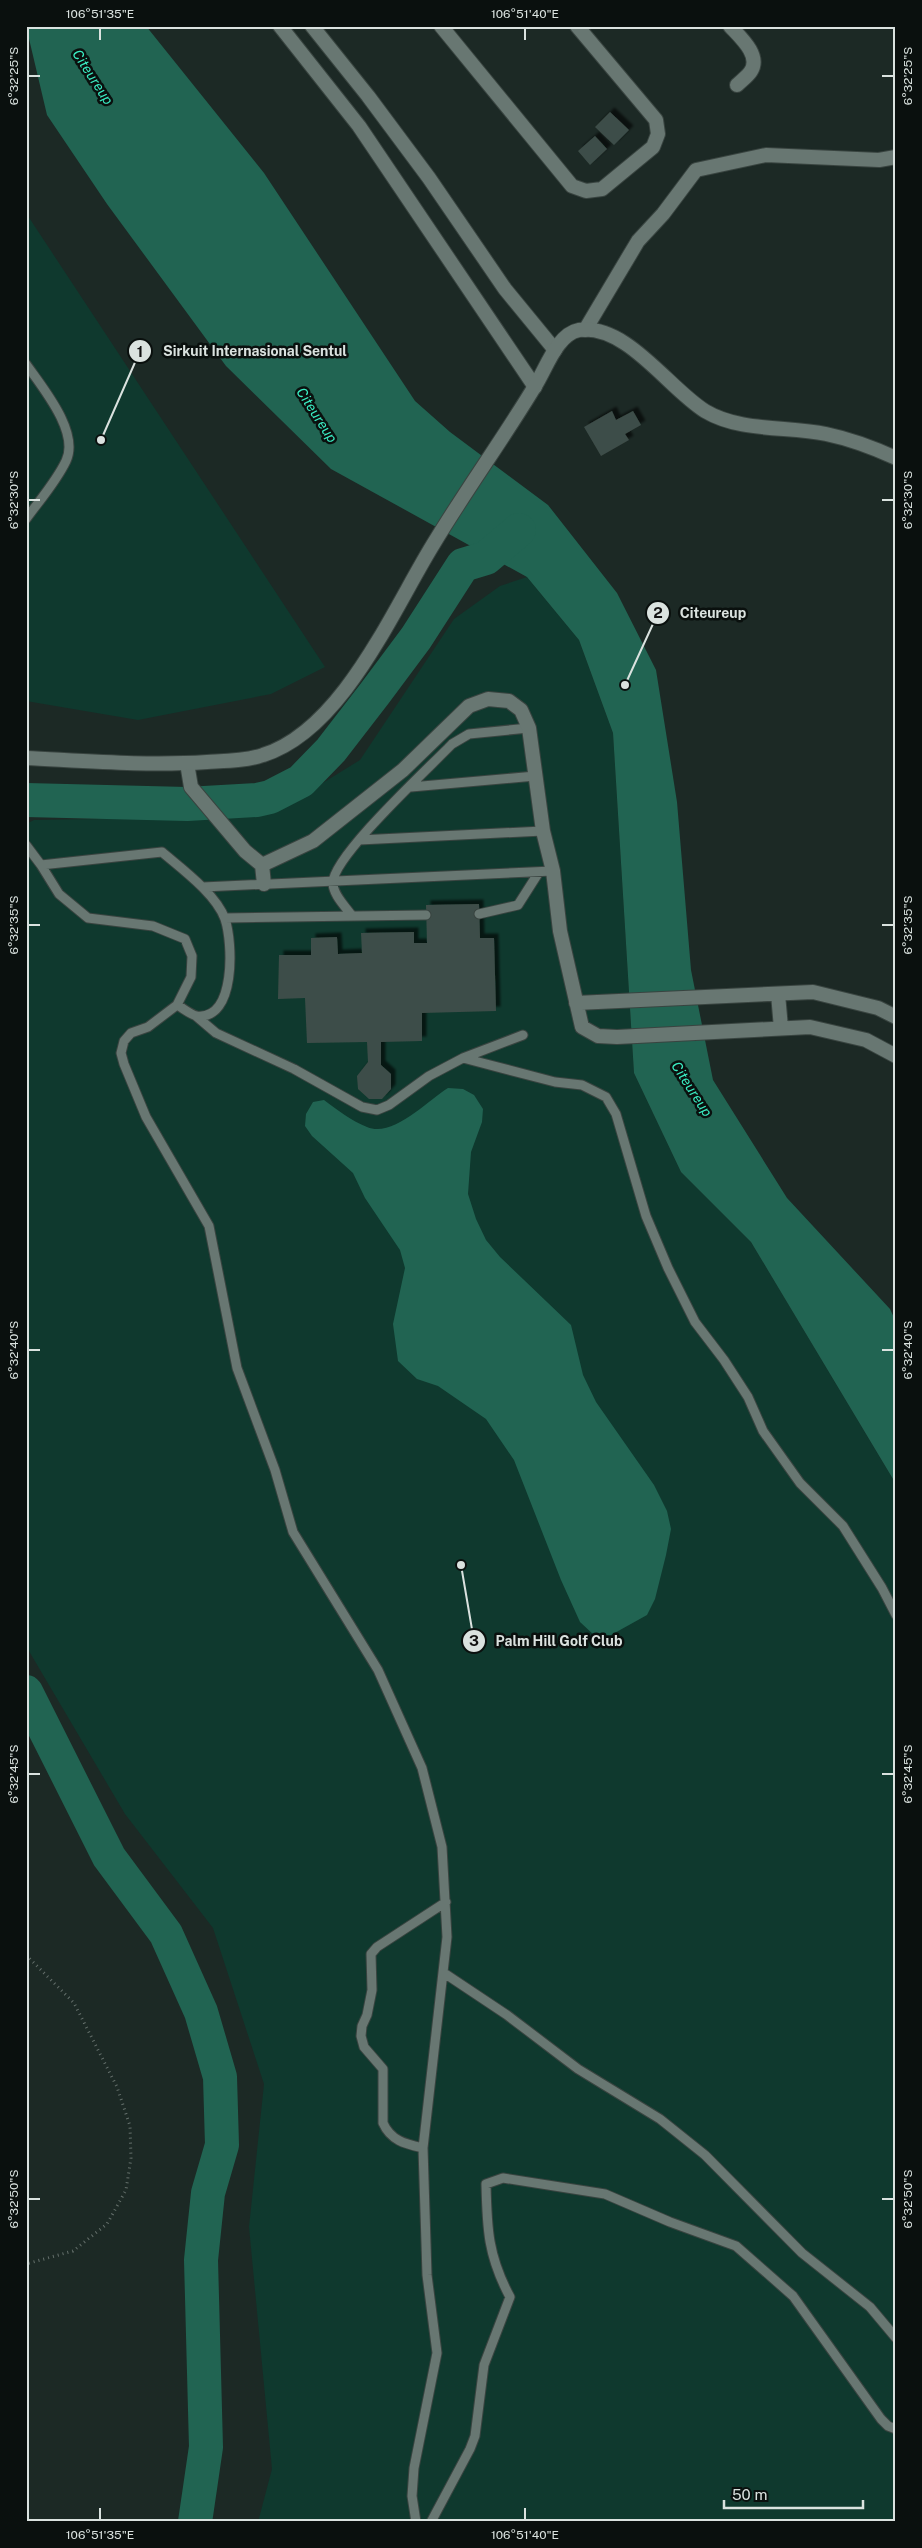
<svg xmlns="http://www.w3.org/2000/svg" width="922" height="2548" font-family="'Public Sans',sans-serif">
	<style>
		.green { fill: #0f392e }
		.water { fill: #216452 }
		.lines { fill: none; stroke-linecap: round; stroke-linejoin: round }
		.river { stroke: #216452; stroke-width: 34 }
		.building { fill: #3e4d48; filter: url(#shadow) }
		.service-casing { stroke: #394440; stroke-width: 11 }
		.minor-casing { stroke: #394440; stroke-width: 16 }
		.tertiary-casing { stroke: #394440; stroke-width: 16 }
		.path { stroke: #65706c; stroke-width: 3; stroke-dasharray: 1 4; stroke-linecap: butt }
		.service { stroke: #687772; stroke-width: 9 }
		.minor { stroke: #687772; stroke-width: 14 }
		.tertiary { stroke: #687772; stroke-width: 14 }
		.ticks { fill: none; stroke: #dae2df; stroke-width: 2 }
		.labels { text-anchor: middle; stroke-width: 5; stroke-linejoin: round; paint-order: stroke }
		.water-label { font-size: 14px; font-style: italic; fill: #3aedc3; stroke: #0a100e }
		.leader { fill: none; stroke: #dae2df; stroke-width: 2 }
		.callout-dot { fill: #dae2df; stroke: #0a100e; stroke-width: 2 }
		.mark-label { font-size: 15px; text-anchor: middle; font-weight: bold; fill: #111 }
		.callout-label { font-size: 14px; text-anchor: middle; font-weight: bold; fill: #dae2df; stroke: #0a100e; stroke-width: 5; stroke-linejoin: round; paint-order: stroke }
		.neatline { fill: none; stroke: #dae2df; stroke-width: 2 }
		.ticks-label { font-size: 12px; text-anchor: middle; fill: #dae2df }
	</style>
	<defs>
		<filter id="shadow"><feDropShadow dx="4.5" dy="-4.5" stdDeviation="1" flood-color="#0009"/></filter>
	</defs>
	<rect width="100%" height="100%" fill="#1c2925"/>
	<path class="green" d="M26,213l299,454 -54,27 -133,26 -112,-19z
		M527,577l52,63 34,93 21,340 47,99 70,70 145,242v1038h-638l14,-53 -23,-242 15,-143 -51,-156 -88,-114 -99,-168v-822l8,-4 198,-3 55,-12 73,-45 94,-141 46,-33z"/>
	<path class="water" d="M26,26h120l118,147 151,228 35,31 98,73 69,88 39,77 21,132 14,168 22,110 74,118 103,111 6,13v162l-145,-242 -70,-70 -47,-99 -21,-340 -34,-93 -52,-63 -196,-108 -105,-103 -119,-162 -60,-89z
		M448,1088l15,1 11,6 9,14 -1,13 -11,30 -3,42 8,25 10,21 14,17 71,68 12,50 13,27 58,83 13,26 4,18 -5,26 -11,44 -8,16 -36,20 -16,1 -15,-14 -19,-42 -47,-120 -28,-41 -48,-33 -21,-7 -19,-18 -5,-37 12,-56 -5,-18 -35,-52 -12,-25 -41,-37 -7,-10 1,-12 7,-12 11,-2c13,10 28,21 43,27 26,11 60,-26 81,-39z"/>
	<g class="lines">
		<path class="river" d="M26,800l161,4 70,-4 13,-3 31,-16 30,-31 44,-57 41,-55 47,-73 23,-7 33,-28
			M26,1692l83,165 57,77 35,78 19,65 2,68 -14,48 -7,67 5,187 -11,75"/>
	</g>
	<path class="building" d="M610,112l19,18 -15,15 -19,-18z
		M595,136l12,13 -17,16 -12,-14z
		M612,411l4,9 17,-9 8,14 -16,9 4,6 -28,16 -17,-29z
		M479,904l1,34h14l2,73 -74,2v28l-41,1v23l10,9v15l-9,10h-13l-11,-10 -1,-13 11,-14 -1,-20 -60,1 -2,-45 -27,1 1,-44h32v-17l26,-1 1,17 24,-1 -1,-20 53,-1v11h13l-1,-38z"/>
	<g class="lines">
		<g class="service-casing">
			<path id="service" d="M26,364c16,23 54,68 40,97 -10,21 -27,40 -40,58
				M411,787l124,-11
				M359,840l184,-9
				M26,845l15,20 121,-13c20,17 54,42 63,67 8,24 11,101 -28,97 -6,-1 -14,-8 -20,-11
				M41,865l18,29 29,24 65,8 32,13 7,17 -1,21 -14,28 -29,22 -17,6 -7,8 -3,12 3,11 22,53 63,109 28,142 38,102 18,62 85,138 44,98 20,79 5,90 -24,211 4,127 10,78 -23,115 -2,28 4,26
				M203,887l350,-16
				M479,914l39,-9 21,-33
				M352,916c-6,-9 -19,-21 -19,-33 -1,-26 97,-116 119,-139l17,-10 60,-6
				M225,918l201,-3
				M196,1016l20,17 78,36 68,38 15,3 12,-5 40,-29 34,-18 60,-23
				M463,1058l92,24 27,3 24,12 10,17 30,102 22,52 27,54 29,38 24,37 15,34 37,52 43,43 39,62 14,27
				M444,1973l63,42 71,54 82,50 45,36 97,98 68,54 26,31
				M423,2148c-17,-4 -32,-7 -40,-25v-54l-19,-22 -3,-11 1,-10 5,-11 5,-25 -1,-36 6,-7 69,-45
				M431,2522l39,-73 5,-13 9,-71 26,-68c-22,-41 -23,-68 -24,-113l17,-6 102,16 65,28 66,24 57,50 88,123 7,7 8,3"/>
		</g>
		<g class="minor-casing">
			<path id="minor" d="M280,26l79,100 176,261
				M312,26l56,70 61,82 76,111 50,61
				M441,26l131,160 14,5 16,-2 51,-42 5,-13 -2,-14 -79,-94
				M730,26c10,11 31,29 21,45 -3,5 -10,10 -14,14
				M585,330l53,-89 25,-27 33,-44 70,-15 113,5 17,-3
				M187,763l4,24 54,64 17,14 2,19
				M262,865l51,-24 90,-71 66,-64 19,-7 21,2 12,9 8,18 14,103 10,40 7,60 22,96 16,9 19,1 193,-10 56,13 30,16
				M778,994l3,34
				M576,1003l237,-11 65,16 18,9"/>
		</g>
		<g class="tertiary-casing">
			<path id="tertiary" d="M26,758c61,3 121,8 181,4 18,-1 39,-1 56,-7 80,-25 130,-146 171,-212 32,-53 69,-104 101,-157 11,-17 22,-52 44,-56 48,-6 89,58 126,81 35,21 82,15 121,23 24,5 48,14 70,24"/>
		</g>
		<path class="path" d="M26,1955l48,48 43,84 13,39 1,32 -5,32 -19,34 -34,27 -47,13"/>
		<use href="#service" class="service"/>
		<use href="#minor" class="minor"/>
		<use href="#tertiary" class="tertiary"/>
	</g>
	<path class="ticks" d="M100,28v12M525,28v12M28,76h12M882,76h12M28,500h12M882,500h12M28,925h12M882,925h12M28,1350h12M882,1350h12M28,1774h12M882,1774h12M28,2199h12M882,2199h12M100,2508v12M525,2508v12"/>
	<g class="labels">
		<g class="water-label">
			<text transform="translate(93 77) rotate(57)" y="5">Citeureup</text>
			<text transform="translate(317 415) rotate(57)" y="5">Citeureup</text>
			<text transform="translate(692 1089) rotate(57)" y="5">Citeureup</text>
		</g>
	</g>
	<path class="leader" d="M101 440L140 351M625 685L658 613M461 1565L474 1641"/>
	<g class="callout-dot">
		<circle cx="101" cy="440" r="5"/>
		<circle cx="625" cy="685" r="5"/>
		<circle cx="461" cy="1565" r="5"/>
		<circle cx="140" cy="351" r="12"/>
		<circle cx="658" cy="613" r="12"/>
		<circle cx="474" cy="1641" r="12"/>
	</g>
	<g class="mark-label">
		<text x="140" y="357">1</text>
		<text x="658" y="618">2</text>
		<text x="474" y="1646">3</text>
	</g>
	<g class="callout-label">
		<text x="255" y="356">Sirkuit Internasional Sentul</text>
		<text x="713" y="618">Citeureup</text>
		<text x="559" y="1646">Palm Hill Golf Club</text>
	</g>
	<rect width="922" height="2548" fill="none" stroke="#0a100e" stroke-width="55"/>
	<path d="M724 2500v8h139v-8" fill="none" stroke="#dae2df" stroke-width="2.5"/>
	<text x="732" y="2500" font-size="15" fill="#dae2df" stroke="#0a100e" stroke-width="4" paint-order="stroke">50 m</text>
	<rect x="28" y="28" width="866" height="2492" class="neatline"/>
	<g class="ticks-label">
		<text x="100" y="18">106°51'35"E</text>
		<text x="525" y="18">106°51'40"E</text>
		<text transform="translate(14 76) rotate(-90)" y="4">6°32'25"S</text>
		<text transform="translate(908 76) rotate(-90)" y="4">6°32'25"S</text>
		<text transform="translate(14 500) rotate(-90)" y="4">6°32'30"S</text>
		<text transform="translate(908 500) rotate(-90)" y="4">6°32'30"S</text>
		<text transform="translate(14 925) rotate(-90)" y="4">6°32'35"S</text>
		<text transform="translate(908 925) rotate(-90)" y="4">6°32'35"S</text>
		<text transform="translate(14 1350) rotate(-90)" y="4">6°32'40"S</text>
		<text transform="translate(908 1350) rotate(-90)" y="4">6°32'40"S</text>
		<text transform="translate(14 1774) rotate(-90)" y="4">6°32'45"S</text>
		<text transform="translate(908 1774) rotate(-90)" y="4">6°32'45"S</text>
		<text transform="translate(14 2199) rotate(-90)" y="4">6°32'50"S</text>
		<text transform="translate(908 2199) rotate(-90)" y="4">6°32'50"S</text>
		<text x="100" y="2539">106°51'35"E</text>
		<text x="525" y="2539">106°51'40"E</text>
	</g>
</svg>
